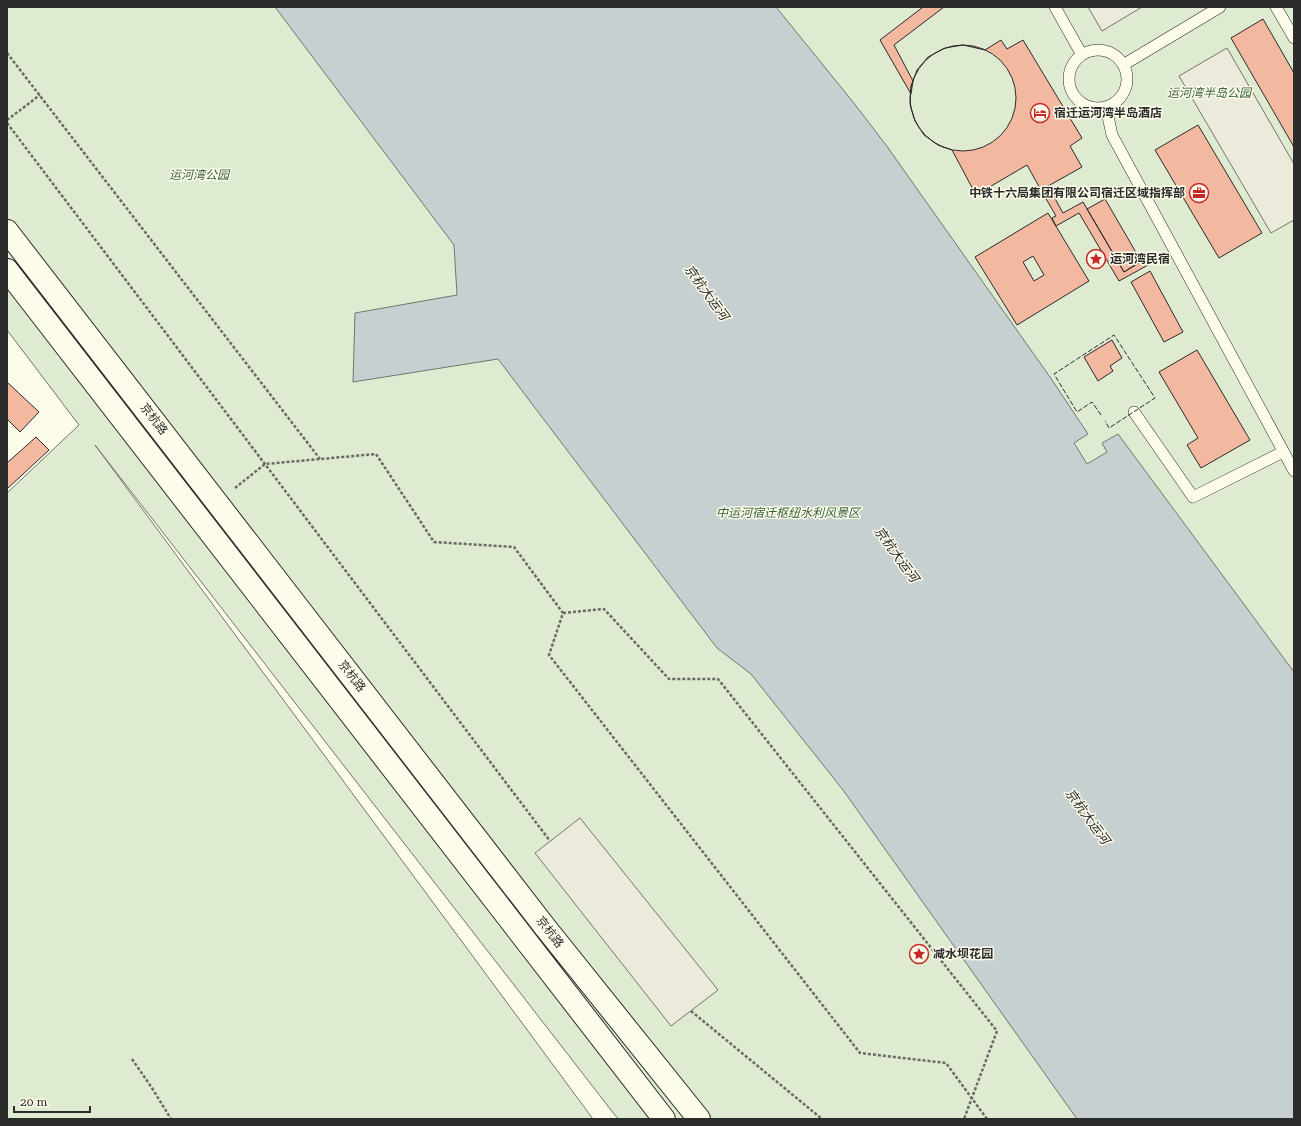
<svg xmlns="http://www.w3.org/2000/svg" width="1301" height="1126" font-family="'Roboto Serif','Noto Sans SC',serif">
	<style>
		.green { fill: #deebd1; stroke: #74746e }
		.parking { fill: #eceadb; stroke: #74746e }
		.water { fill: #c7d0d0; stroke: #74746e }
		.building { fill: #f2b8a0; stroke: #2b2b2b; fill-rule: evenodd }
		.lines { fill: none; stroke-linecap: round; stroke-linejoin: round }
		.lane-casing { stroke: #2b2b2b; stroke-width: 12 }
		.secondary-casing { stroke: #2b2b2b; stroke-width: 24 }
		.path { stroke: #6a6964; stroke-width: 2.5; stroke-dasharray: 3 2; stroke-linecap: butt }
		.lane { stroke: #fdfbea; stroke-width: 11 }
		.secondary { stroke: #fdfbea; stroke-width: 22 }
		.fence { stroke: #2b2b2b; stroke-width: 1; stroke-dasharray: 5 2; stroke-linecap: butt }
		.labels { text-anchor: middle; stroke-width: 3; stroke-linejoin: round; paint-order: stroke }
		.park-label { font-size: 12px; font-style: italic; fill: #34623c; stroke: #fdfbea }
		.poi-label { font-size: 12px; font-weight: bold; fill: #2b2b2b; stroke: #fdfbea; text-anchor: start }
		.street-label { font-size: 12px; fill: #2b2b2b; stroke: #fdfbea }
		.water-label { font-size: 13px; font-style: italic; fill: #2b2b2b; stroke: #fdfbea }
	</style>
	<rect width="100%" height="100%" fill="#fdfbea"/>
	<path class="green" d="M7,7h1287v1112h-676l-523,-674 498,674h-586v-626l72,-68 -72,-95z"/>
	<path class="parking" d="M1088,7h54l-40,24z
		M1227,48l67,116v56l-23,13 -92,-157z
		M580,818l138,172 -47,36 -136,-173z"/>
	<path class="water" d="M275,7h501l77,95 33,43 164,232 38,57 -14,9 13,21 20,-12 -5,-9 16,-9 176,238v447h-217l-234,-329 -92,-116 -34,-26 -219,-289 -145,23 2,-69 102,-18 -3,-50z"/>
	<path class="building" d="M923,7h21l-50,38 19,36 -2,13 -31,-54z
		M1263,19l31,54v74l-63,-109z
		M1001,40l6,9 16,-9 59,98 -12,8 12,21 -41,23 -14,-25 -51,30 -24,-45 -14,-5 -14,-10 -9,-14 -5,-17 1,-18 6,-16 11,-13 17,-9 18,-3 22,5z
		M910 98a53 53 0 1 1 106 0a53 53 0 1 1-106 0Z
		M1198,125l64,108 -43,25 -64,-108z
		M1048,186l15,27 20,-11 41,70 32,-19 3,6 -40,22 -40,-68 -23,13 -4,-8 4,-2 -15,-26z
		M1105,199l36,62 -17,11 -37,-63z
		M1048,213l41,68 -72,44 -42,-68zM1033,256l11,19 -10,6 -11,-19z
		M1150,271l33,61 -19,10 -33,-60z
		M1112,340l10,18 -12,8 3,5 -15,10 -14,-24z
		M1197,350l53,90 -49,28 -14,-23 11,-7 -39,-66z
		M7,382l32,30 -19,20 -13,-13z
		M36,437l13,13 -42,39v-26z"/>
	<g class="lines">
		<g class="lane-casing">
			<path id="lane" d="M1055,7l27,48
				M1276,7l18,31
				M1069 79a29 29 0 1 1 58 0a29 29 0 1 1-58 0Z
				M1123,65l97,-58
				M1106,107l6,28 182,336
				M1134,412l59,85 90,-45"/>
		</g>
		<g class="secondary-casing">
			<path id="secondary" d="M7,231l538,696 154,192
				M7,270l657,849"/>
		</g>
		<path class="path" d="M7,53l313,406
			M7,120l33,-25
			M7,123l543,718
			M235,488l30,-24 111,-10 58,88 80,5 49,66 -14,42 311,398 86,10 41,56
			M563,613l41,-4 65,70h49l279,352 -33,88
			M691,1011l131,108
			M132,1059l20,29 19,31"/>
		<use href="#lane" class="lane"/>
		<use href="#secondary" class="secondary"/>
		<path class="fence" d="M1101,415l-9,-13 -15,10 -23,-38 60,-39 41,63 -46,30 -4,-7"/>
	</g>
	<defs>
		<g id="hotel-ring" transform="scale(1)"><circle r="9.5" fill="#fdfbea" stroke="#c62828" stroke-width="1.5"/><path d="M-6-4.5h1.5V1H6V5H4.5V3h-9V5H-6ZM-4 0a1.8 1.8 0 1 1 3.6 0ZM.5 0V-2.5h3Q6-2.5 6 0Z" fill="#c62828"/></g>
		<g id="office-ring" transform="scale(1)"><circle r="9.5" fill="#fdfbea" stroke="#c62828" stroke-width="1.5"/><path d="M-6-3h4V-5.5h4V-3h4V5H-6ZM-1-4.5V-3h2v-1.5ZM-6 0V1H6V0Z" fill="#c62828"/></g>
		<g id="sight-ring" transform="scale(1)"><circle r="9.5" fill="#fdfbea" stroke="#c62828" stroke-width="1.5"/><path d="M0-6L1.8-2.2L6-1.7L2.9 1.2L3.7 5.4L0 3.3L-3.7 5.4L-2.9 1.2L-6-1.7L-1.8-2.2Z" fill="#c62828"/></g>
	</defs>
	<g fill-rule="evenodd">
		<use href="#hotel-ring" x="1040" y="113"/>
		<use href="#office-ring" x="1199" y="193"/>
		<use href="#sight-ring" x="1096" y="259"/>
		<use href="#sight-ring" x="919" y="954"/>
	</g>
	<g class="labels">
		<g class="park-label">
			<text x="1209" y="97">运河湾半岛公园</text>
			<text x="199" y="179">运河湾公园</text>
			<text x="788" y="517">中运河宿迁枢纽水利风景区</text>
		</g>
		<g class="poi-label">
			<text x="1054" y="117">宿迁运河湾半岛酒店</text>
			<text x="1185" y="197" text-anchor="end">中铁十六局集团有限公司宿迁区域指挥部</text>
			<text x="1110" y="263">运河湾民宿</text>
			<text x="933" y="958">减水坝花园</text>
		</g>
		<g class="street-label">
			<text transform="translate(154 419) rotate(52)" y="4">京杭路</text>
			<text transform="translate(352 676) rotate(52)" y="4">京杭路</text>
			<text transform="translate(550 932) rotate(52)" y="4">京杭路</text>
		</g>
		<g class="water-label">
			<text transform="translate(707 292) rotate(54)" y="5">京杭大运河</text>
			<text transform="translate(897 554) rotate(54)" y="5">京杭大运河</text>
			<text transform="translate(1088 816) rotate(54)" y="5">京杭大运河</text>
		</g>
	</g>
	<rect width="1301" height="1126" fill="none" stroke="#2b2b2b" stroke-width="16"/>
	<path d="M14 1106v6h76v-6" fill="none" stroke="#2b2b2b" stroke-width="2"/>
	<text x="20" y="1106" font-size="12" fill="#2b2b2b" stroke="#fdfbea" stroke-width="3" paint-order="stroke">20 m</text>
</svg>
